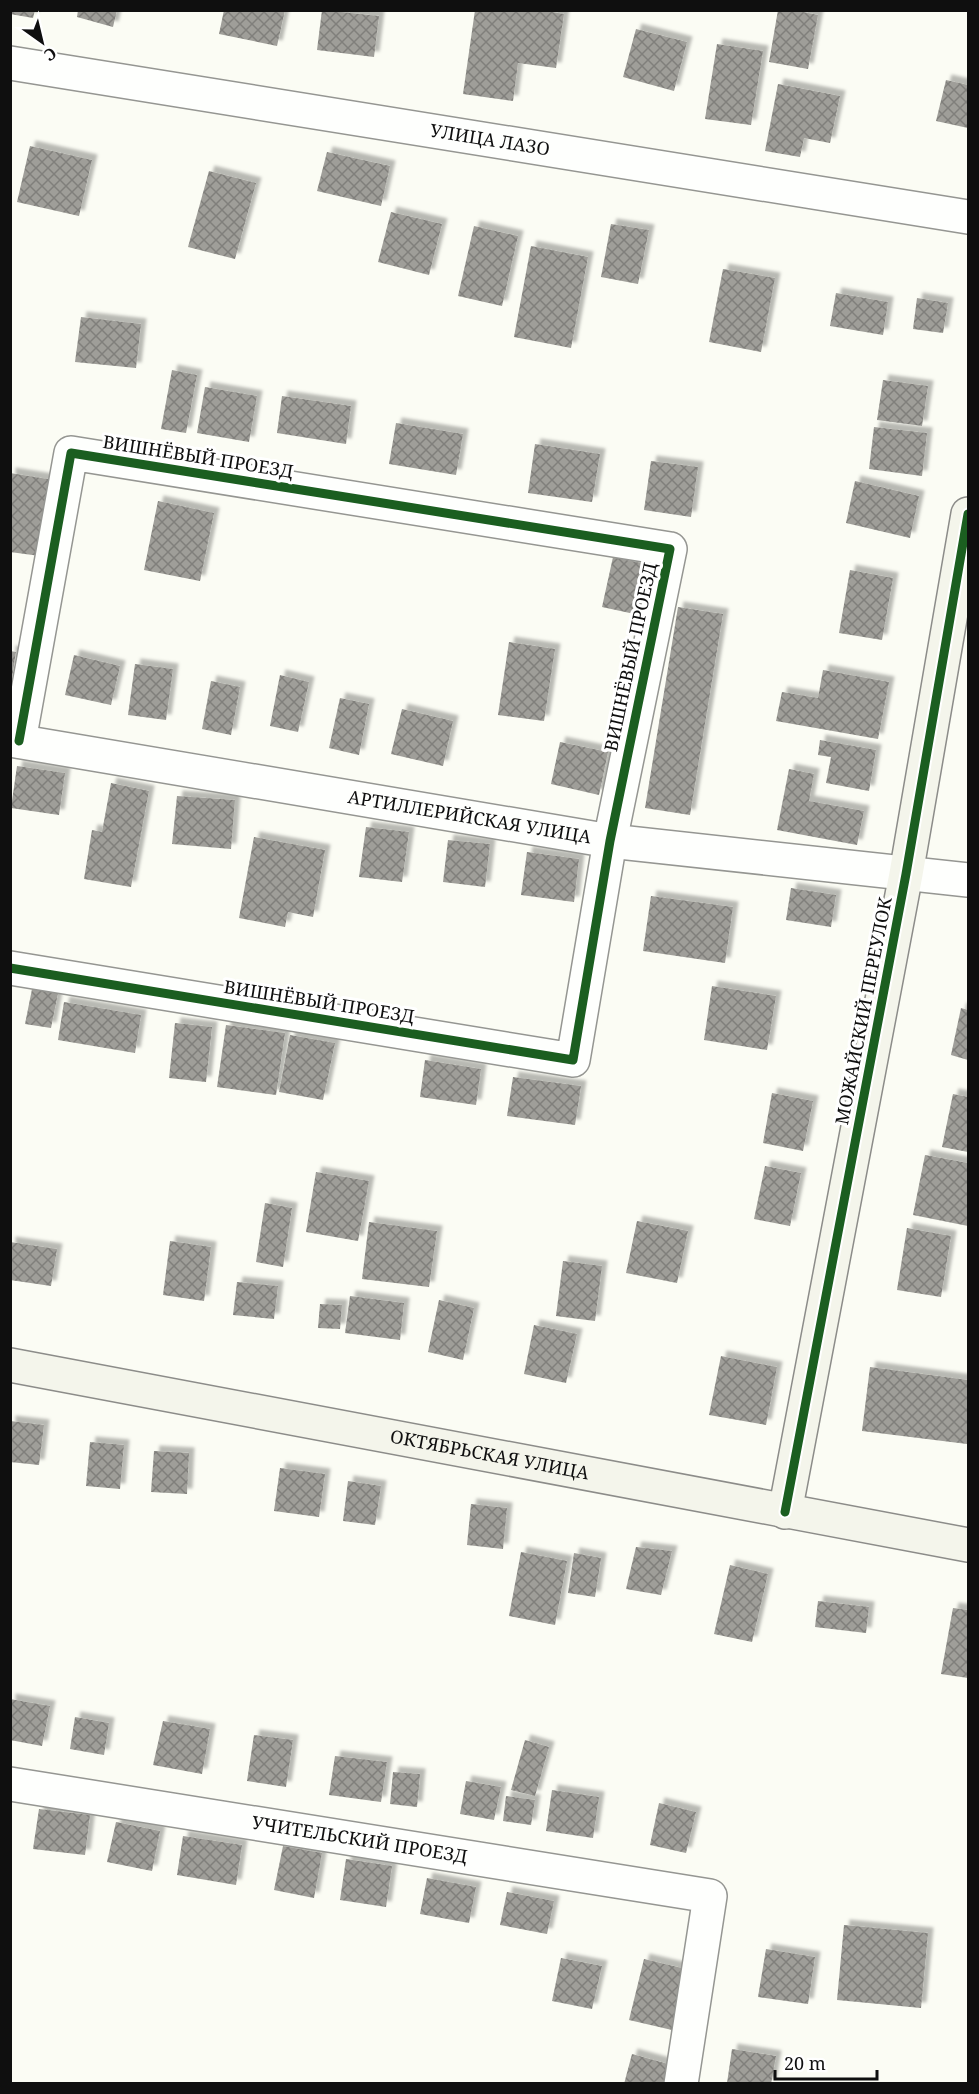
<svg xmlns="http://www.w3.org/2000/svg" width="979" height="2094" font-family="'Noto Serif',serif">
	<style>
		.building { fill: url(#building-cross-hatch); filter: url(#shadow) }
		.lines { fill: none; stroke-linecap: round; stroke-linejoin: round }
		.street-casing { stroke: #959692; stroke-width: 36 }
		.secondary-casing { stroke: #8c8c89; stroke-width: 36 }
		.street { stroke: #fefffd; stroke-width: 33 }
		.secondary { stroke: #f4f5eb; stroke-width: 33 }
		.cycleway-casing { stroke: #fff; stroke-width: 13 }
		.cycleway { stroke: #1b5e20; stroke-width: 9 }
		.labels { text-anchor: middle; stroke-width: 6; stroke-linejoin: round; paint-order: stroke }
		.street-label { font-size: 18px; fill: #0f0f0f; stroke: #fff }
	</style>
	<defs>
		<pattern id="building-cross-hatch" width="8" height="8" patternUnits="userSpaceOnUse" patternTransform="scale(1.5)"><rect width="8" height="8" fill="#9f9e99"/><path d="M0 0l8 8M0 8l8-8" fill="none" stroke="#807f7b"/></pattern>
		<filter id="shadow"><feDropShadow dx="5.5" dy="-5.5" stdDeviation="1.5" flood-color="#0004"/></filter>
	</defs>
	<rect width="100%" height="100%" fill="#fbfcf4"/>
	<path class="building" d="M10,10h25l-2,8 -23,-4z
		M78,10h39l-4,17 -36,-10z
		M224,10h61l-8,36 -58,-12z
		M322,10l57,6 -5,41 -57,-7z
		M475,10h65l24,4 -8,54 -38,-5 -5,38 -50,-7z
		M778,10h15l25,5 -10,54 -39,-7z
		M636,29l51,13 -13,49 -51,-14z
		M717,44l46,7 -12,74 -46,-6z
		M946,80l22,5v43l-32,-7z
		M778,84l62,12 -10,47 -26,-5 -4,19 -35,-6z
		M30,146l62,14 -13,56 -62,-14z
		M327,152l63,14 -9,40 -64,-15z
		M209,171l47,12 -21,76 -47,-12z
		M391,212l51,12 -13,51 -51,-13z
		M611,224l38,6 -11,54 -37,-7z
		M474,226l44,10 -16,70 -44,-10z
		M531,246l57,11 -17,91 -57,-11z
		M723,269l52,9 -14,74 -52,-10z
		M836,293l52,9 -5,33 -53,-9z
		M917,298l31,5 -5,30 -30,-4z
		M81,317l60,7 -5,44 -61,-6z
		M172,370l25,5 -11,58 -25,-4z
		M883,380l45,6 -6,40 -45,-6z
		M205,387l52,9 -8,46 -52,-9z
		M282,396l69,10 -5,38 -69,-11z
		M396,423l67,11 -7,41 -67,-11z
		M874,427l53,6 -5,43 -53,-7z
		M535,444l65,10 -8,48 -64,-9z
		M651,461l47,6 -7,50 -47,-7z
		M10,473l44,7 -14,76 -30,-4z
		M855,481l64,15 -9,42 -64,-15z
		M158,501l56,12 -14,68 -56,-11z
		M613,557l37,8 -11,50 -37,-8z
		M850,570l43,8 -11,62 -43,-7z
		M678,607l45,7 -33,201 -45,-7z
		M509,642l46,7 -11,72 -46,-6z
		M10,651l6,1 -4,27h-2z
		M74,655l46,11 -9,39 -46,-10z
		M135,664l38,5 -7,51 -38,-5z
		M823,670l66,12 -11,57 -102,-18 6,-29 36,6z
		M280,675l29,7 -11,50 -28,-6z
		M211,681l29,6 -9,48 -29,-6z
		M340,698l29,6 -10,51 -30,-7z
		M402,709l51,12 -10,45 -52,-12z
		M820,740l56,10 -7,41 -43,-8 5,-26 -13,-2z
		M560,742l48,10 -9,43 -48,-11z
		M17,766l48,7 -6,42 -48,-7z
		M789,769l25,5 -5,27 55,10 -7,34 -80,-15z
		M111,783l38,8 -18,96 -47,-8 8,-49 10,2z
		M177,796l58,4 -4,49 -59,-5z
		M366,827l43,5 -7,50 -43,-5z
		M254,837l71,13 -12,67 -25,-5 -3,15 -46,-9z
		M448,840l42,4 -5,43 -42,-5z
		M527,852l52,7 -5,43 -53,-7z
		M791,888l45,7 -5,32 -45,-7z
		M651,896l82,11 -8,56 -82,-12z
		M712,986l64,10 -9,54 -63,-10z
		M32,989l26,4 -7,35 -26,-4z
		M64,1002l77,13 -6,38 -77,-13z
		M961,1008l7,2v50l-17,-5z
		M175,1023l37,4 -6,55 -37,-4z
		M226,1025l59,8 -9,62 -59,-8z
		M290,1035l45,8 -12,57 -44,-8z
		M425,1060l56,9 -5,36 -56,-8z
		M513,1077l68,9 -6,39 -68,-9z
		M772,1093l41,8 -10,50 -40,-8z
		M953,1094l15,3v55l-26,-5z
		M925,1155l43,8v63l-55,-11z
		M765,1166l36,7 -11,53 -36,-7z
		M316,1172l53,9 -11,60 -52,-9z
		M265,1203l27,5 -9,59 -27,-5z
		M637,1221l51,10 -11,52 -51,-10z
		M369,1222l68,9 -8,56 -67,-8z
		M907,1228l44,8 -10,61 -44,-7z
		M170,1241l41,6 -7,54 -41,-6z
		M10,1242l47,7 -6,37 -41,-6z
		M563,1261l39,5 -7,55 -39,-5z
		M237,1282l41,4 -4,33 -41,-4z
		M350,1296l54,7 -4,37 -55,-7z
		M439,1300l35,8 -11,52 -35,-8z
		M320,1304l22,1 -2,24 -22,-1z
		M534,1325l43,9 -11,49 -42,-9z
		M721,1356l56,11 -11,58 -57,-10z
		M870,1367l98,13 -1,64 -105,-13z
		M10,1421l34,4 -5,40 -29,-3z
		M90,1442l34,3 -4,44 -34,-3z
		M154,1451l35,2 -2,41 -36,-2z
		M280,1468l45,6 -6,43 -45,-6z
		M348,1481l33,5 -6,39 -32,-4z
		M471,1504l36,4 -4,41 -36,-4z
		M636,1547l36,4 -11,44 -35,-6z
		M521,1552l46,9 -12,64 -46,-9z
		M574,1553l27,5 -6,39 -27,-4z
		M730,1565l38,9 -16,68 -38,-8z
		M818,1601l51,6 -3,26 -51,-6z
		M953,1608l15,2v68l-27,-4z
		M10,1699l40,7 -8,40 -32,-6z
		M75,1717l34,6 -5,32 -34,-6z
		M163,1721l47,8 -8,45 -49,-9z
		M254,1735l39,5 -7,47 -39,-6z
		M525,1740l24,7 -14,49 -24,-6z
		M335,1756l52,6 -6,40 -52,-7z
		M393,1772l27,2 -3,33 -27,-3z
		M466,1781l35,6 -7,33 -34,-6z
		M552,1790l47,7 -6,41 -47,-7z
		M506,1796l29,4 -4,25 -28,-4z
		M659,1803l37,9 -10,41 -36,-8z
		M39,1809l51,6 -5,40 -52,-6z
		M116,1822l44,9 -8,40 -45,-9z
		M183,1836l59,9 -6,40 -59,-10z
		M283,1846l39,7 -8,45 -40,-8z
		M346,1859l46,7 -6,41 -46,-7z
		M427,1878l49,9 -7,36 -49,-9z
		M507,1892l47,9 -7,33 -47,-9z
		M844,1925l84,8 -7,75 -84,-8z
		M766,1949l49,8 -7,47 -50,-7z
		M561,1958l41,8 -10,43 -40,-8z
		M644,1959l42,10 -14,61 -43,-10z
		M732,2049l44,7 -5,28 -44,-1z
		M632,2054l36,10 -5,20h-39z"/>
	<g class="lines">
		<g class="street-casing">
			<g id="street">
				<path id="s1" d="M10,63l958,154"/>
				<path id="s2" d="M10,740l600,101 358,39"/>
				<path d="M10,968l563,92 37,-219 60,-292 -599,-96 -52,288"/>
				<path id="s3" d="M10,1784l700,112 -29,188"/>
			</g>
		</g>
		<g class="secondary-casing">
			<g id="secondary">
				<path id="s4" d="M10,1365l958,180"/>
				<path d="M785,1512l121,-638 62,-360"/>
			</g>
		</g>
		<use href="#street" class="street"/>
		<use href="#secondary" class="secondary"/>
		<g class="cycleway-casing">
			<path id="cycleway" d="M10,968l563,92 37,-219 60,-292 -599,-96 -52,288
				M785,1512l121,-638 62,-360"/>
		</g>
		<use href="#cycleway" class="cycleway"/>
	</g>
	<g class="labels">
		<g class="street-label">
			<text dy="6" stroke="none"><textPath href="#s1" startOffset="486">УЛИЦА ЛАЗО</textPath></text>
			<text transform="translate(198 457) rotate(9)" y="6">ВИШНЁВЫЙ ПРОЕЗД</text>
			<text transform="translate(631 657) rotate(-78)" y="6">ВИШНЁВЫЙ ПРОЕЗД</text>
			<text dy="6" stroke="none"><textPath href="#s2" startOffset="466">АРТИЛЛЕРИЙСКАЯ УЛИЦА</textPath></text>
			<text transform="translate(319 1002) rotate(9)" y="6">ВИШНЁВЫЙ ПРОЕЗД</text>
			<text transform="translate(864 1011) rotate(-79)" y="6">МОЖАЙСКИЙ ПЕРЕУЛОК</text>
			<text dy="6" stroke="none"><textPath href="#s4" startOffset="488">ОКТЯБРЬСКАЯ УЛИЦА</textPath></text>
			<text dy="6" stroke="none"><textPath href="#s3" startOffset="354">УЧИТЕЛЬСКИЙ ПРОЕЗД</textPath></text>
		</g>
	</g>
	<rect width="979" height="2094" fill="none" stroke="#0f0f0f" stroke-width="24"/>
	<g transform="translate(42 42) rotate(146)" stroke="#ffffff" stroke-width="4.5" paint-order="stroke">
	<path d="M0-4.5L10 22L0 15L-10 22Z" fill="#0f0f0f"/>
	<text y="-9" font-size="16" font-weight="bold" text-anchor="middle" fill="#0f0f0f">С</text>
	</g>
	<path d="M775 2070v9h102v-9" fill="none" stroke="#0f0f0f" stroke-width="3"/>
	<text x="784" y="2070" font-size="18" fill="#0f0f0f" stroke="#ffffff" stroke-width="4.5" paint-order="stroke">20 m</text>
</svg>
